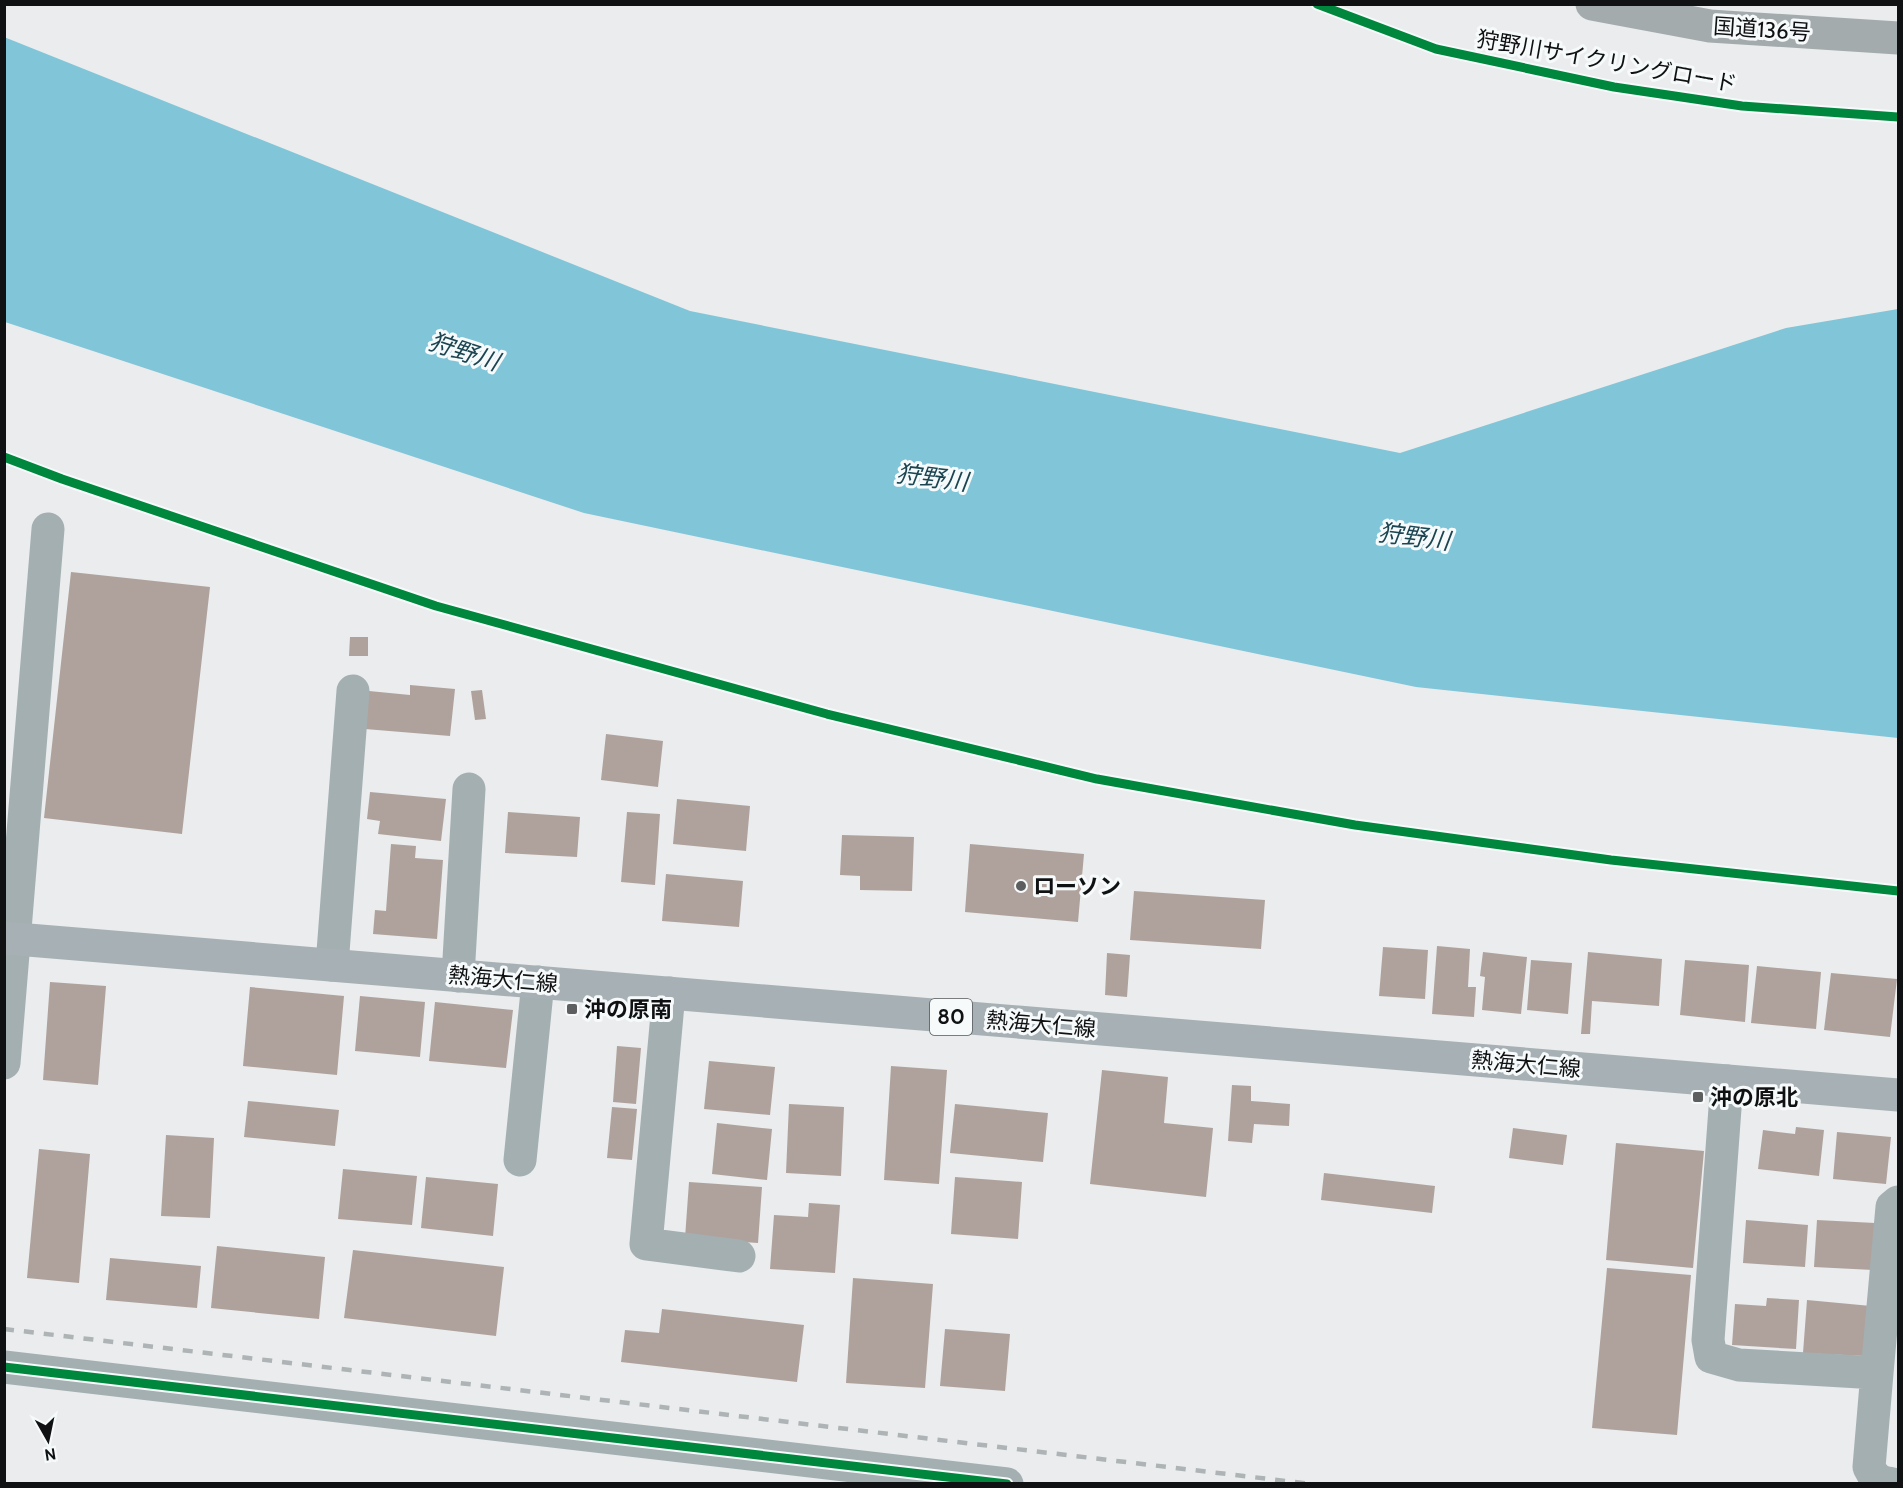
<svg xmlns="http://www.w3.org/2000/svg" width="1903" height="1488" font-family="Cabin,'Noto Sans JP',sans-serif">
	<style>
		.water { fill: #81c5d9 }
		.building { fill: #afa29c }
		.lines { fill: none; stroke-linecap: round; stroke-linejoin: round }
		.street { stroke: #a4afb2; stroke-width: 33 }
		.primary { stroke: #a7b0b4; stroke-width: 33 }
		.highway { stroke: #a3abad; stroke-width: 33 }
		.rail { stroke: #aeb3b5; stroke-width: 4.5; stroke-dasharray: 10 10; stroke-linecap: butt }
		.cycleway-casing { stroke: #f7fafb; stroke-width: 13 }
		.cycleway { stroke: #00873e; stroke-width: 9 }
		.poi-dot { fill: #5c5e5f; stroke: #f7fafb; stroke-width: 2 }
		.labels { text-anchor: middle; stroke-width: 6; stroke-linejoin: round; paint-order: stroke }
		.shield { fill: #f7fafb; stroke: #555758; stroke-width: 1.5 }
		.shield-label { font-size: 21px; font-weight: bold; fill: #101112 }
		.street-label { font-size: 22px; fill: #101112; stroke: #f7fafb }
		.poi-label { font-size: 22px; font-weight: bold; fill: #101112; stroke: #f7fafb; text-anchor: start }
		.water-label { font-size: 24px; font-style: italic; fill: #1a4551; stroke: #f7fafb }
	</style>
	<rect width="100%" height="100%" fill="#eaeced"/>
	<path class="water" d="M4,37l686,274 710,142 386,-125 112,-19v429l-482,-51 -832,-174 -579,-191z"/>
	<path class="building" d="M71,572l139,15 -28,247 -138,-16z
		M350,637h18v19h-19z
		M410,685l45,4 -5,47 -85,-7 4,-38 41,4z
		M482,690l4,29 -11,1 -4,-29z
		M606,734l57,7 -5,46 -57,-7z
		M370,792l76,7 -5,42 -63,-7 2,-13 -13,-2z
		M677,799l73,7 -4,45 -73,-7z
		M508,812l72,5 -3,40 -72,-4z
		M627,812l33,2 -5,71 -34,-3z
		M842,835l72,2 -2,54 -52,-1v-14l-20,-1z
		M391,844l25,2 -1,12 28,2 -6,79 -64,-5 2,-24 11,1z
		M970,844l114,10 -6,68 -113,-10z
		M666,874l77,7 -4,46 -77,-6z
		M1134,891l131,9 -4,49 -131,-9z
		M1437,946l33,3 -2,38h8l-2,30 -42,-3z
		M1383,947l45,3 -3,49 -46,-3z
		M1483,952l44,5 -6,57 -39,-4 3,-33 -5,-1z
		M1588,952l74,7 -3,47 -67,-5 -2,33h-9z
		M1107,953l23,2 -3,42 -22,-2z
		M1531,960l41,3 -4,51 -41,-4z
		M1685,960l64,5 -4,57 -65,-7z
		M1757,966l64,6 -5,57 -65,-6z
		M1831,973l66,6 -7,58 -66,-7z
		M50,982l56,4 -8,99 -55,-5z
		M250,987l94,9 -7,79 -94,-9z
		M360,996l65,6 -5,55 -65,-6z
		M435,1002l78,8 -7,58 -77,-7z
		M617,1046l24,2 -5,56 -23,-2z
		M709,1061l66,6 -5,48 -66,-6z
		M891,1066l56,4 -8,114 -55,-4z
		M1102,1070l66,7 -4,46 49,5 -7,69 -116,-13z
		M1232,1085l19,1v15l39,3 -1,22 -35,-2 -2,19 -24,-2z
		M248,1101l91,9 -4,36 -91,-9z
		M789,1104l55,3 -3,69 -55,-3z
		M955,1104l93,9 -5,49 -93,-9z
		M612,1107l25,2 -5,51 -25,-2z
		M717,1123l55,6 -5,51 -55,-6z
		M1796,1127l28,3 -5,46 -61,-7 5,-39 32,4z
		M1513,1128l54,7 -4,30 -54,-7z
		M1837,1132l54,5 -5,47 -53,-5z
		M166,1135l48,3 -4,80 -49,-2z
		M1616,1143l88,8 -11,117 -87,-8z
		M39,1149l51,5 -11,129 -52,-5z
		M343,1169l74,7 -5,49 -74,-6z
		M1324,1173l111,13 -3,27 -111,-13z
		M426,1177l72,7 -5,52 -72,-8z
		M955,1177l67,5 -4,57 -67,-5z
		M689,1182l73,5 -4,56 -73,-5z
		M809,1203l31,2 -5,68 -65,-4 4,-54 34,2z
		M1746,1220l62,5 -3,42 -62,-4z
		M1817,1220l58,3 -2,47 -59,-3z
		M217,1246l108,11 -6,62 -108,-11z
		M353,1250l151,17 -8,69 -152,-18z
		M110,1258l91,8 -4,42 -91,-8z
		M1607,1268l84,7 -14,160 -85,-7z
		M853,1278l80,6 -8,104 -79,-5z
		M1767,1298l32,2 -3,49 -64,-4 3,-41 31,2z
		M1807,1300l64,6 -6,50 -62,-3z
		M662,1309l142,16 -7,57 -176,-20 4,-32 34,3z
		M945,1329l65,5 -5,57 -65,-5z"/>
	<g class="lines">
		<path class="street" d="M332,965l21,-274
			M458,976l11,-187
			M669,993l-23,251 93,12
			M4,1063l44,-534
			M1727,1081l-19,259 3,17 28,8 138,8 -8,94c6,13 11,15 24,17
			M520,1160l18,-178
			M4,1367l1003,117
			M1877,1373l15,-166 6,-5"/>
		<path class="primary" d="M4,938l1894,157"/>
		<path class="highway" d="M1592,4l118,22 188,12"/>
		<path class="rail" d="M4,1329l1307,155"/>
		<g class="cycleway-casing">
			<path id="cycleway" d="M1317,4l119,45 178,38 128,19 156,11
				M4,457l58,22 374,127 391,108 270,65 258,46 256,35 287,31
				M4,1367l1003,117"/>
		</g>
		<use href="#cycleway" class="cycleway"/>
	</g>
	<g class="poi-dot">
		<circle cx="1021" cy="886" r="6"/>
		<rect x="566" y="1003" width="12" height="12" rx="3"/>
		<rect x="1692" y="1091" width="12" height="12" rx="3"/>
	</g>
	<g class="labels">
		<rect class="shield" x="930" y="999" width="42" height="36" rx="4.5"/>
		<g class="shield-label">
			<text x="951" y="1024">80</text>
		</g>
		<g class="street-label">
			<text transform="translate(1762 29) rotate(4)" y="8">国道136号</text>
			<text transform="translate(1607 61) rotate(10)" y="8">狩野川サイクリングロード</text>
			<text transform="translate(503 979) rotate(5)" y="8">熱海大仁線</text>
			<text transform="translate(1041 1024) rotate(5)" y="8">熱海大仁線</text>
			<text transform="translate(1526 1064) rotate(5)" y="8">熱海大仁線</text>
		</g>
		<g class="poi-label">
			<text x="1033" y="894">ローソン</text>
			<text x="584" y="1017">沖の原南</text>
			<text x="1710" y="1105">沖の原北</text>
		</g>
		<g class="water-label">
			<text transform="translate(464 352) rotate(18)" y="8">狩野川</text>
			<text transform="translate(932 478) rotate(7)" y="8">狩野川</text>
			<text transform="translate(1414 537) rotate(7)" y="8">狩野川</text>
		</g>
	</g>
	<rect width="1903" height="1488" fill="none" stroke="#101112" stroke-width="12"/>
	<g transform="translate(48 1440) rotate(171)" stroke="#f7fafb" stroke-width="4.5" paint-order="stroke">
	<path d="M0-4.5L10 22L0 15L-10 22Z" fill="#101112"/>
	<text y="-9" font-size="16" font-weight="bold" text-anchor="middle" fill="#101112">N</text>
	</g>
</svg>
